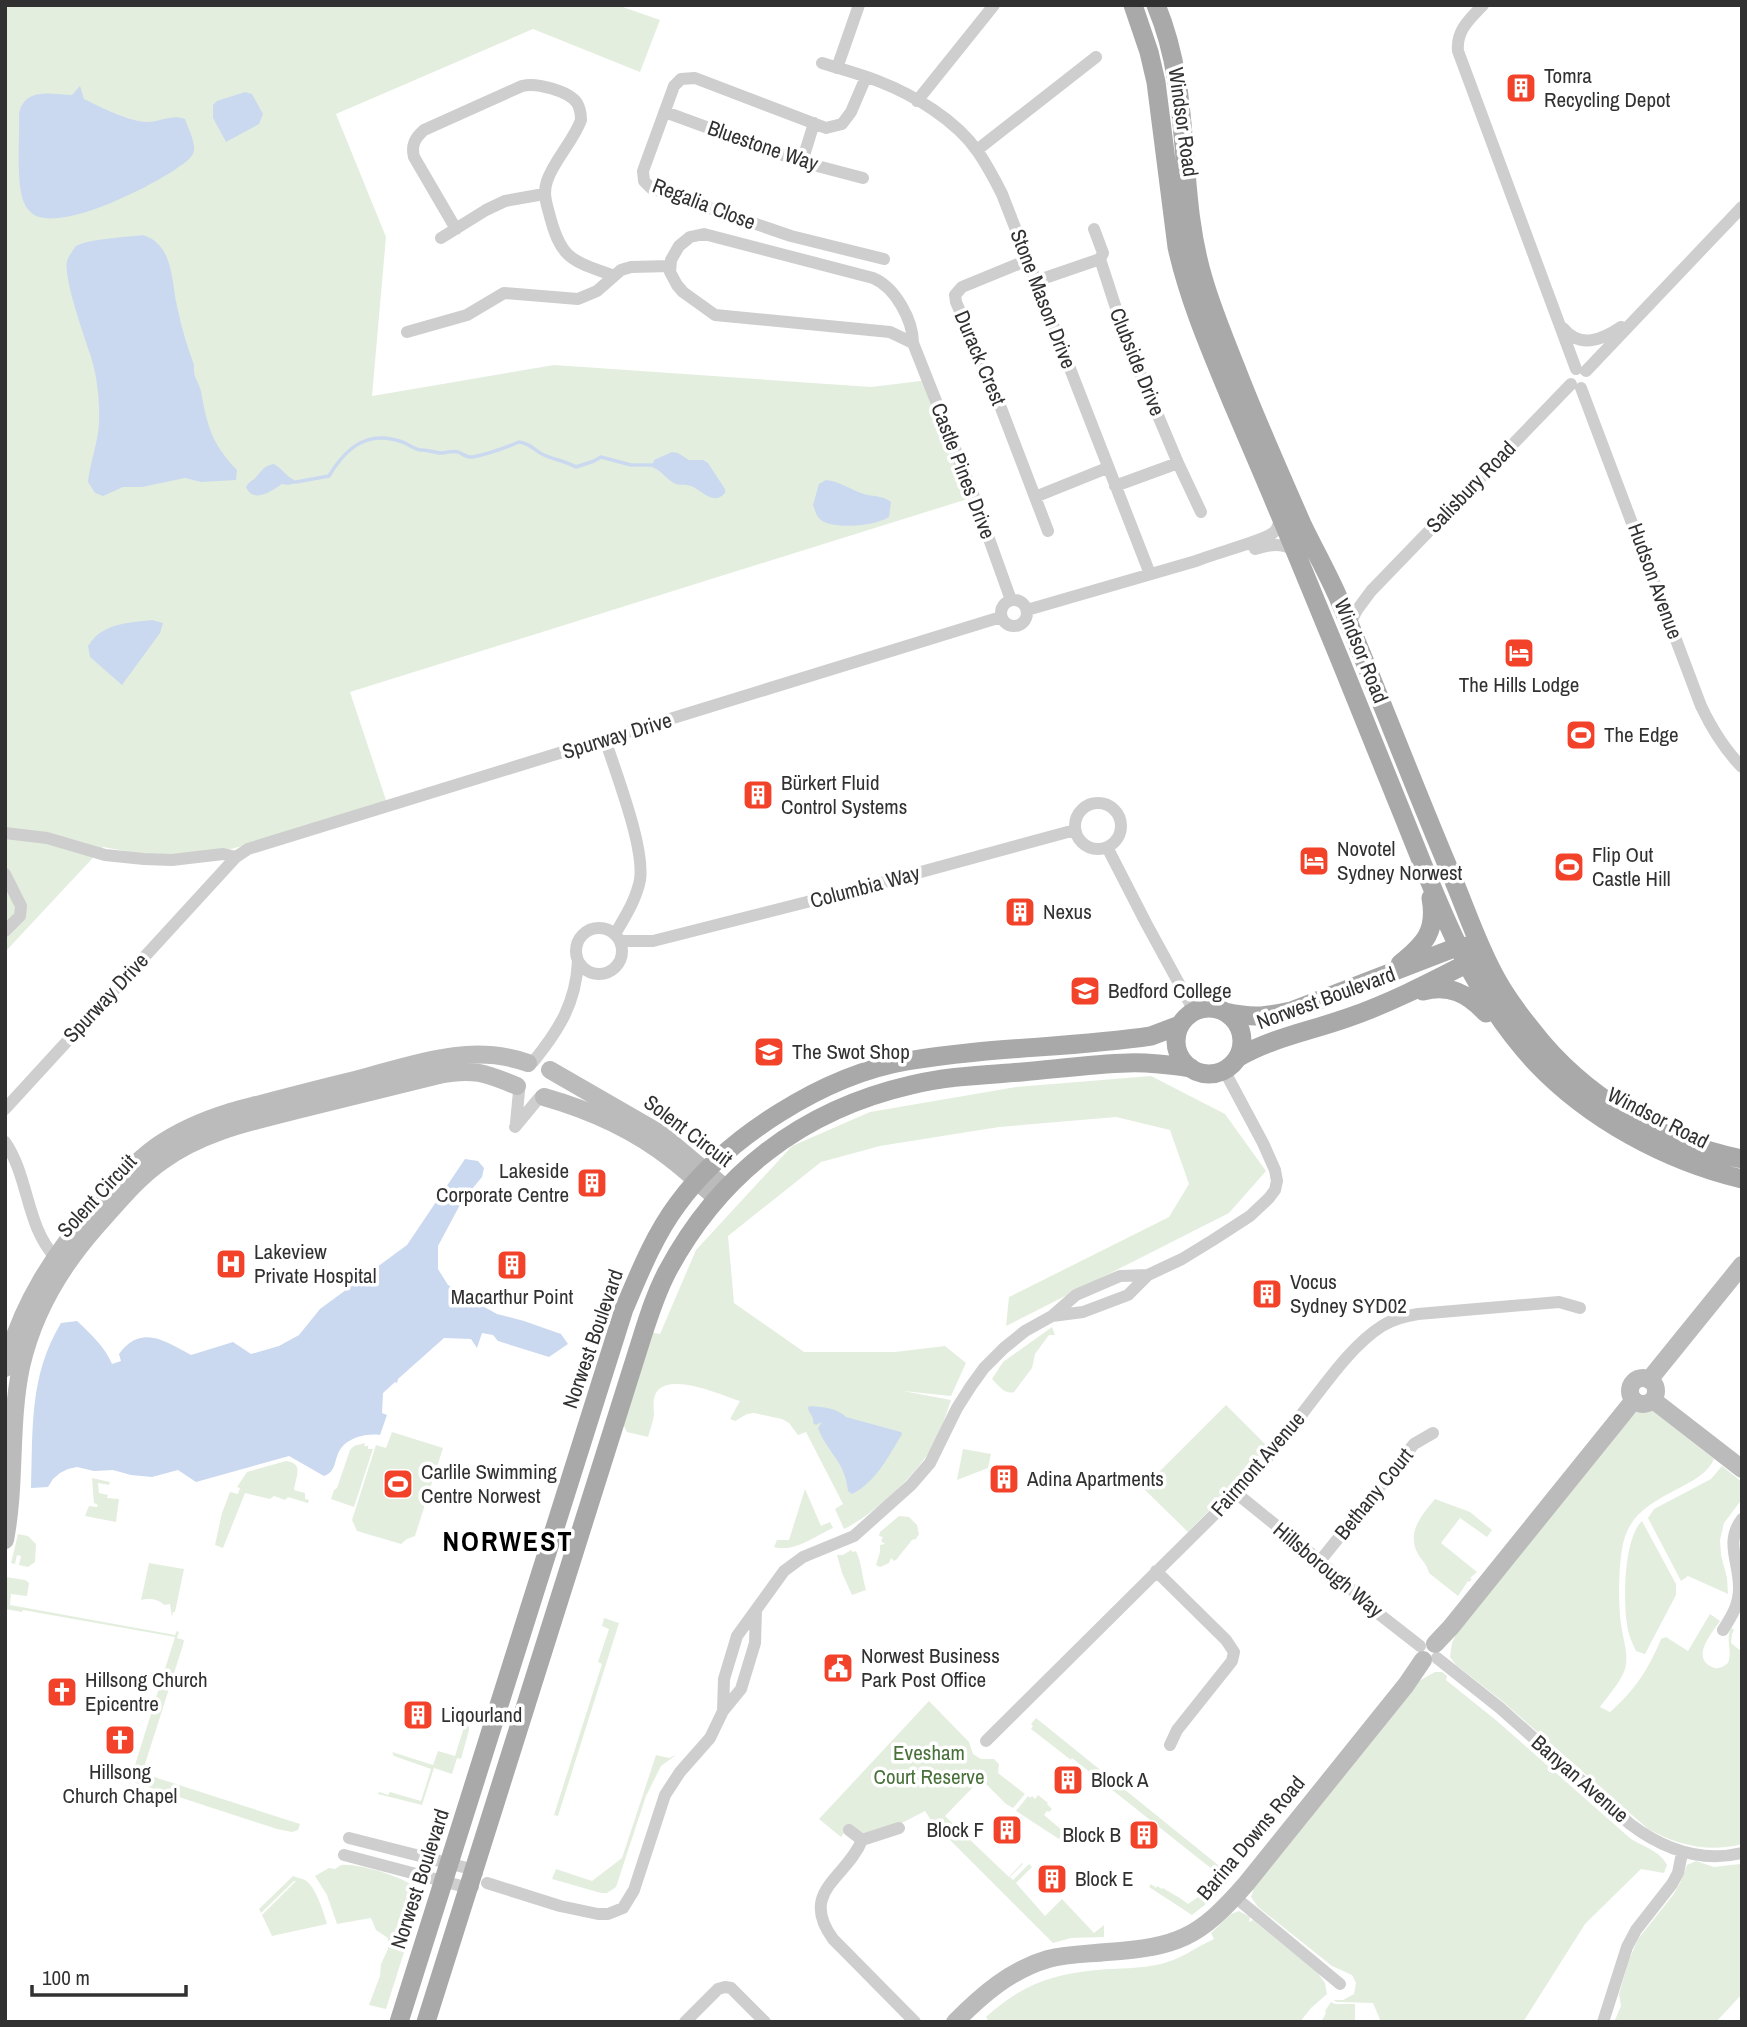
<svg xmlns="http://www.w3.org/2000/svg" width="1747" height="2027" font-family="'Archivo Narrow',sans-serif">
	<style>
		.green { fill: #e4eede }
		.water { fill: #cad9ef }
		.lines { fill: none; stroke-linecap: round; stroke-linejoin: round }
		.stream { stroke: #cad9ef; stroke-width: 3.5 }
		.street { stroke: #cecece; stroke-width: 12 }
		.secondary { stroke: #bbb; stroke-width: 18 }
		.primary { stroke: #a9a9a9; stroke-width: 19 }
		.labels { text-anchor: middle; stroke-width: 7; stroke-linejoin: round; paint-order: stroke }
		.poi-label { font-size: 21px; fill: #313131; stroke: #fff; text-anchor: start }
		.street-label { font-size: 21px; fill: #313131; stroke: #fff }
		.park-label { font-size: 21px; fill: #49713a; stroke: #fff }
		.district-label { font-size: 28px; font-weight: bold; letter-spacing: 2px; fill: #000; stroke: #fff }
	</style>
	<rect width="100%" height="100%" fill="#fff"/>
	<path class="green" d="M5,5h612l43,15 -20,52 -107,-43 -197,85 50,123 -14,159 182,-31 317,22 58,-7 45,117 -624,195 38,114 -168,46 -50,7 -67,-12 -98,105z
		M1151,1076l74,38 41,57 -37,42 -223,113 3,-29 160,-80 20,-33 -19,-54 -54,-13 -117,10 -119,19 -59,16 -93,74 6,67 70,49h91l50,-6 21,17 -15,33 -48,-5 48,9c-5,14 -9,29 -16,42 -16,31 -60,72 -91,87l-9,-20 8,-5 -37,-72 -8,3 -9,-12 -7,-4 -28,-6 -7,1 -12,7 -5,-2 10,-18c-19,-6 -71,-30 -84,-8 -4,7 -2,15 -2,22 -1,7 -4,15 -6,22l-21,-5 -5,-10 27,-90 11,2 36,-84 96,-104 78,-34 146,-25z
		M1052,1327l3,8h-6l-14,19 -3,14 -18,24c-9,3 -16,-7 -22,-13l11,-17z
		M1226,1405l44,44 -82,83 -45,-44z
		M1647,1409l6,2 61,48c-12,30 -73,34 -88,75 -8,19 -8,70 -5,90 2,16 9,33 3,48 -6,13 -16,24 -24,35l10,5c25,-22 38,-42 51,-73l5,-2 22,14 22,-37 10,7c-7,11 -30,36 -8,46 6,3 11,0 16,-4 5,-12 -3,-23 3,-35l3,2 -2,4 -1,9 11,9v192c-33,9 -65,1 -94,-15l-146,-128 -46,-36 -6,-8 2,-14 4,-9 160,-199 21,-24z
		M392,1432l51,16 -28,88 -8,3 -6,5 -44,-13 -5,-11 24,-75 10,3z
		M365,1443l-1,3h4v3h5l-19,58 -23,-8 3,-9 3,-2 13,-38 4,-4z
		M963,1449l28,5 -3,14 -31,12z
		M286,1461c19,2 9,17 8,29l11,3v6l4,1 -1,3 -20,-6 -3,3 -11,-4 -4,3 -25,-6 -22,55 -8,-3 7,-32 8,-21 8,2 2,-6 -3,-1 10,-15z
		M1722,1466l20,16v17l-18,24 -4,17 1,15 6,23 1,16 -40,-18 -7,5 -33,-63 6,-9 57,-30z
		M92,1478l18,4 -1,3 -11,-2 1,10 9,2 -1,3 12,1 -3,23 -31,-6 4,-10 8,1 1,-2 -4,-2z
		M805,1489l16,37 9,-4 3,6c-18,8 -39,25 -59,19l3,-7h12z
		M1435,1499l35,13 22,18 -5,7 -27,-19 -19,25 36,29 -7,6 2,1 -3,3 -1,-1 -10,15 -29,-23c-2,-9 -7,-12 -11,-19 -12,-22 4,-39 17,-55z
		M899,1516l10,1 8,8 2,9 -3,5 -4,1 -16,20 -2,1 -3,-3 -2,5 -9,4 -4,-2 4,-13v-7l5,-1 -4,-3 2,-4 -4,-1 1,-4z
		M1642,1521l34,63v11l-31,59 -9,-3c-4,-9 -8,-17 -9,-27 -4,-24 -3,-86 15,-103z
		M18,1534l10,2 8,8 -1,18 -7,5 -9,-2 2,-9 -4,-1 -2,9 -4,-1z
		M851,1550l2,2 3,-1c6,13 6,25 10,39l-14,5 -10,-22 -5,-18h6z
		M149,1563l35,6 -9,43h-2l-1,5 -2,-13 -6,1c-5,-6 -16,-7 -23,-5z
		M6,1577l19,3 4,3 -2,13 -16,-2 -1,11 165,30 2,-4 2,1 -2,6 7,2 -1,5 -38,119 9,4 -3,8 149,48 -2,6 -6,2 -15,-3 -147,-48 45,-144 -152,-27 -1,2 -17,-3z
		M604,1618l15,5 -61,193 -4,-1 48,-151 -4,-2 11,-33 -7,-3z
		M1435,1672h7l5,4 -1,4 51,41 134,118c12,7 30,13 36,26l-3,8 -23,-4 -56,55 -62,98h-142l-8,-19 -36,-1 -4,-2h10l11,-6 2,-11 -4,-8 -20,-9 -74,-59 -7,-10 3,-9 165,-207z
		M929,1701l40,41 4,12 8,5h13l5,5 -1,9 27,21 -12,14 -7,-4 -26,-26 5,-6 -2,-2 -8,9 3,3 -33,34 64,61 13,-14 1,1 -13,13 3,3 16,-16 3,3 -16,16 29,33 17,-17 32,34 10,-8v12l-33,1 -18,5 -120,-120 -8,-12 -27,14 -36,10 -12,-10 -9,12 -22,-18z
		M460,1716l9,11v3l-8,29 -4,-1 -5,16 -18,-6 -12,37 -44,-11 1,-2 9,3 2,-3 31,9 10,-32 -37,-13 -2,-4 41,13 5,-14 17,5 9,-29 -6,-7z
		M1036,1718l192,155 4,4 -18,21 -10,-10 13,-15 -145,-115 -1,2 -40,-31 2,-3 -2,-2z
		M656,1755l13,3 7,-3 -15,11 -15,30 -30,91 -9,6h-6l-49,-14 4,-10 36,12 30,-23z
		M1038,1795l10,8 -1,1 5,5 -3,3 -2,-1 -3,4 19,16 -4,8 -43,-28 12,-15 2,2 2,-2 3,3z
		M1742,1859v135l-26,28h-102l7,-16 -2,-12 10,-34 9,-21 35,-44 7,-12 7,-18 9,-4 18,6 26,-3z
		M341,1865c16,-2 60,11 72,21 4,3 5,5 7,9l-1,10 -33,104 -17,-4 11,-29 1,-12 7,-15v-11l-12,-8 -5,-12 -34,6 -10,-29 -12,-19 14,-8 6,1z
		M293,1876c4,2 8,2 12,4 10,5 19,33 22,44l-55,12 -10,-21 34,-34h-2l-33,32 -2,-4z
		M1151,1884l5,4 1,-2 5,3 1,-1c8,5 18,10 25,16l16,-11 7,7 -19,15 -43,-28z
		M1239,1911l11,6 -1,5 4,-2 64,52 8,11 2,11 -16,14 -11,14h-311l-3,-5c34,-31 65,-43 111,-47 21,-2 43,-1 64,-6 23,-6 33,-16 53,-25l-3,-6 20,-19z
		M1331,2002l4,2h20v18h-34l5,-9 -1,-2z"/>
	<path class="water" d="M80,86l4,13c16,8 46,23 63,23 13,0 25,-8 38,-3 3,9 10,22 9,31 -1,9 -12,14 -18,19 -27,18 -108,60 -140,47 -4,-2 -9,-7 -11,-11 -10,-20 -5,-68 -6,-91 5,-27 32,-20 53,-19z
		M245,92l7,2 11,20 -4,10 -33,18 -13,-24v-13l4,-4z
		M143,235c31,10 28,45 34,71 4,20 10,40 17,59 -1,13 4,15 7,26 6,35 11,53 36,79l-1,10 -35,2 -16,-4 -43,9h-19l-20,9 -8,-3 -7,-11c2,-20 10,-39 11,-59 1,-21 -2,-49 -9,-69 -6,-18 -27,-77 -23,-93 1,-4 6,-11 8,-14 9,-8 54,-10 68,-12z
		M672,452l6,1 11,7h14l5,3 17,26v4c-12,13 -22,-2 -34,-7 -5,-2 -12,0 -17,-3 -8,-4 -13,-13 -22,-16l2,-7z
		M274,464c9,5 11,12 22,17v2l-8,2 -6,-1c-10,7 -29,20 -36,3 3,-6 7,-6 11,-11 6,-7 7,-10 17,-12z
		M826,480c13,1 25,10 38,14 10,3 18,1 27,8l-2,15c-14,9 -54,13 -68,3 -5,-4 -6,-10 -8,-15l6,-21z
		M152,620l11,3 -3,10 -38,52 -32,-28 -2,-11c14,-23 39,-23 64,-26z
		M465,1159l13,2 6,7 -2,9 -20,24 -24,45v23l10,16 29,18 20,11 27,7 37,13 7,10 -19,13 -51,-16 -5,-6 -11,-2 -5,15 -6,-9 -27,-1 -46,41 -1,4 -2,-1 -12,11 -1,20 5,2 -7,20c-12,-2 -30,2 -38,12 -9,11 -4,24 -18,29l-35,-20 -93,26 -18,-12 -26,7 -21,-2 -18,-5 -19,1 -17,-4 -9,2 -8,4 -7,6 -5,8 -17,1c2,-59 -2,-112 30,-165l16,-2c13,12 28,26 35,43l9,-3 -2,-7c22,-30 46,-13 72,1l42,-13 18,12 28,-8 20,-11 21,-26 87,-64z
		M811,1406c11,1 27,2 35,11l55,15 1,2c-13,22 -27,49 -50,60l-4,-3c-3,-30 -20,-37 -30,-63l4,-6 -6,3 -3,-2c2,-6 -5,-10 -5,-16z"/>
	<g class="lines">
		<path class="stream" d="M296,482l33,-6c18,-30 40,-47 76,-33 5,3 10,6 15,7 8,-1 14,3 21,3 6,0 11,-3 17,-1 5,2 9,6 15,5 15,-3 32,-9 46,-15 12,1 15,9 25,13 11,5 22,6 32,12l18,-6 7,-4 30,8h21"/>
		<path class="street" d="M1483,5c-13,14 -27,25 -25,46l118,318
			M822,63c19,6 38,11 56,18 36,14 78,39 100,71 9,13 17,28 24,42l148,380
			M837,68l22,-63
			M866,77l-15,35 -9,12 -16,4 -131,-50 -14,1 -7,7 -31,85 1,10 7,7 140,48 93,23
			M917,101l77,-96
			M665,112l137,50 61,16
			M977,150l119,-93
			M802,162l12,-39
			M456,229l-42,-72c-3,-12 1,-19 10,-27l98,-44c14,-4 47,5 55,17 3,5 4,12 4,17 -8,22 -27,40 -34,61 -4,12 -1,21 2,32 12,47 22,47 65,63
			M441,238l45,-28 19,-9 39,-7
			M1100,259l27,83 51,121 -63,23
			M1028,260l-66,27 -7,8 1,7 40,93 39,102 72,-29
			M1036,281l64,-22 3,-6 -9,-24
			M1563,328c17,21 39,12 58,-1
			M407,332l60,-17 37,-22 74,6 19,-8 24,-21 10,-3 39,-1
			M913,343l-23,-11 -175,-17 -32,-23 -6,-7 -7,-13 1,-12 8,-14 11,-9 14,-3 169,44c22,9 40,42 40,65l61,154 37,103
			M1586,371l156,-164
			M1581,388l120,318c11,23 23,43 41,61
			M1178,463l23,49
			M1035,497l13,34
			M1255,549c16,-5 25,-6 40,1
			M1001 613a13 13 0 1 1 26 0a13 13 0 1 1-26 0Z
			M1027,610l169,-49c16,-7 71,-21 78,-29 4,-3 5,-10 7,-15
			M1349,625l8,-15 14,-19 200,-207
			M605,739c11,35 40,108 35,141 -4,20 -15,37 -25,54
			M1075 826a23 23 0 1 1 46 0a23 23 0 1 1-46 0Z
			M5,833l42,5 58,17 39,4 28,1 51,-6 13,3
			M1107,847l39,76 48,88
			M5,874l16,32 -1,10 -15,15
			M576 951a23 23 0 1 1 46 0a23 23 0 1 1-46 0Z
			M620,941h33l213,-54 209,-57
			M533,1062c26,-32 43,-59 45,-101
			M5,1109l231,-252 12,-8 753,-232
			M516,1123l3,-32
			M515,1127l24,-29
			M5,1142c24,35 21,84 50,115
			M1052,1316l31,-4 45,-17 20,-20 34,-16 31,-19 37,-24 19,-18 6,-8 2,-9 -2,-11 -12,-27 -39,-73
			M1236,1493l84,68 59,53 41,32
			M1320,1561l94,-117 19,-11
			M1156,1571l70,69 8,12 -2,9 -55,69 -7,15
			M1723,1630c8,-13 16,-25 16,-41 1,-25 -15,-47 3,-70
			M1437,1658l63,50 130,116c33,25 70,39 112,29
			M723,1711l1,-32 13,-43 47,-65 19,-14 51,-21 57,-51 19,-22 27,-55 14,-22 13,-18 20,-20 21,-17 27,-15 24,-21 44,-19 28,-1
			M986,1741l250,-248c25,-26 47,-54 69,-83 22,-28 47,-65 77,-84 11,-7 23,-10 36,-12l141,-12 21,6
			M849,1830l13,10 37,-12
			M349,1838l126,32 2,3
			M862,1840c-15,38 -64,51 -29,99l82,83
			M344,1855l125,33 4,-1
			M487,1883l73,23 38,8h10l15,-6 11,-18 31,-95 15,-23 30,-34 13,-27 18,-22 14,-46 1,-33
			M1235,1897l105,87
			M685,2022l33,-33 7,-2 6,1 34,34
			M1603,2022l24,-75 9,-17 36,-46 6,-11 4,-20"/>
		<path class="secondary" d="M550,1070l111,64 64,54
			M544,1097c46,13 89,32 127,62 16,12 30,26 46,39
			M5,1368c16,-64 51,-117 94,-166 18,-20 36,-40 58,-56 23,-16 47,-26 73,-34 42,-11 83,-22 125,-32 57,-15 115,-38 173,-17
			M1630 1391a13 13 0 1 1 26 0a13 13 0 1 1-26 0Z
			M1649,1380l93,-115
			M1653,1400l89,69
			M5,1540c11,-57 4,-116 16,-173 12,-54 38,-98 74,-139 21,-23 41,-49 67,-67 43,-31 93,-40 143,-53 45,-11 89,-22 134,-33 34,-7 46,-2 78,11
			M1435,1644l16,-17 183,-227
			M955,2022c27,-27 55,-52 93,-63 19,-5 39,-5 59,-7 71,-5 92,-14 139,-68l160,-199 17,-25"/>
		<path class="primary" d="M1133,5l16,47 7,30 21,165c12,54 34,104 55,155 24,56 48,112 71,168 33,79 65,159 97,238 37,91 67,181 136,255 53,56 130,98 206,116
			M1156,5c38,91 20,182 47,273 9,31 21,60 33,90 20,52 43,104 66,156 12,25 25,48 36,73 39,92 74,185 113,277 15,35 27,73 46,106 10,18 22,34 35,50 50,65 129,113 210,129
			M1400,964c25,-20 37,-33 31,-66
			M1423,991c27,-7 45,3 63,22
			M1176 1041a33 33 0 1 1 66 0a33 33 0 1 1-66 0Z
			M1225,1012c28,6 38,5 66,-1l166,-64 13,-1
			M1239,1057c33,-19 71,-26 108,-39 41,-14 80,-34 119,-54l8,-10
			M399,2022l225,-713c15,-35 30,-73 53,-104 49,-68 148,-130 230,-144 81,-14 163,-13 244,-25l29,-11
			M426,2022l216,-685c7,-22 14,-44 25,-65 52,-98 135,-162 244,-187 36,-9 74,-10 111,-13 35,-3 70,-8 106,-9 21,-1 42,2 63,5"/>
	</g>
	<defs>
		<g id="building-square" transform="scale(1.575)"><rect x="-9" y="-9" width="18" height="18" rx="4" fill="#f24229" stroke="#fff"/><path d="M-4-6H4V6H1V3H-1V6H-4ZM-2.5-4.3h1.7v1.8h-1.7ZM.8-4.3h1.7v1.8H.8ZM-2.5-1h1.7V.8h-1.7ZM.8-1h1.7V.8H.8Z" fill="#fff"/></g>
		<g id="hotel-square" transform="scale(1.575)"><rect x="-9" y="-9" width="18" height="18" rx="4" fill="#f24229" stroke="#fff"/><path d="M-6-4.5h1.5V1H6V5H4.5V3h-9V5H-6ZM-4 0a1.8 1.8 0 1 1 3.6 0ZM.5 0V-2.5h3Q6-2.5 6 0Z" fill="#fff"/></g>
		<g id="stadium-square" transform="scale(1.575)"><rect x="-9" y="-9" width="18" height="18" rx="4" fill="#f24229" stroke="#fff"/><path d="M0-5a6.5 5 0 1 0 0 10a6.5 5 0 1 0 0-10ZM-3.5-1.8h7v3.6h-7Z" fill="#fff"/></g>
		<g id="university-square" transform="scale(1.575)"><rect x="-9" y="-9" width="18" height="18" rx="4" fill="#f24229" stroke="#fff"/><path d="M0-5L7-2L0 1L-7-2ZM-4 1L0 2.5L4 1V4Q0 6-4 4Z" fill="#fff"/></g>
		<g id="school-square" transform="scale(1.575)"><rect x="-9" y="-9" width="18" height="18" rx="4" fill="#f24229" stroke="#fff"/><path d="M0-5L7-2L0 1L-7-2ZM-4 1L0 2.5L4 1V4Q0 6-4 4Z" fill="#fff"/></g>
		<g id="hospital-square" transform="scale(1.575)"><rect x="-9" y="-9" width="18" height="18" rx="4" fill="#f24229" stroke="#fff"/><path d="M-5-5h3v3.5h4V-5h3V5h-3V1.5h-4V5h-3Z" fill="#fff"/></g>
		<g id="civic-square" transform="scale(1.575)"><rect x="-9" y="-9" width="18" height="18" rx="4" fill="#f24229" stroke="#fff"/><path d="M-.6-6.5H3V-4.5H.6V-3L4-1V1h2V6H-6V1h2V-1L-.6-3ZM-1.2 2.5V6h2.4V2.5Z" fill="#fff"/></g>
		<g id="church-square" transform="scale(1.575)"><rect x="-9" y="-9" width="18" height="18" rx="4" fill="#f24229" stroke="#fff"/><path d="M-1.2-6h2.4v3.5h3.3v2.4h-3.3V6h-2.4V-.1h-3.3v-2.4h3.3Z" fill="#fff"/></g>
	</defs>
	<g fill-rule="evenodd">
		<use href="#building-square" x="1521" y="88"/>
		<use href="#hotel-square" x="1519" y="653"/>
		<use href="#stadium-square" x="1581" y="735"/>
		<use href="#building-square" x="758" y="795"/>
		<use href="#hotel-square" x="1314" y="861"/>
		<use href="#stadium-square" x="1569" y="867"/>
		<use href="#building-square" x="1020" y="912"/>
		<use href="#university-square" x="1085" y="991"/>
		<use href="#school-square" x="769" y="1052"/>
		<use href="#building-square" x="592" y="1183"/>
		<use href="#hospital-square" x="231" y="1264"/>
		<use href="#building-square" x="512" y="1265"/>
		<use href="#building-square" x="1267" y="1294"/>
		<use href="#building-square" x="1004" y="1479"/>
		<use href="#stadium-square" x="398" y="1484"/>
		<use href="#civic-square" x="838" y="1668"/>
		<use href="#church-square" x="62" y="1692"/>
		<use href="#building-square" x="418" y="1715"/>
		<use href="#church-square" x="120" y="1740"/>
		<use href="#building-square" x="1068" y="1780"/>
		<use href="#building-square" x="1007" y="1830"/>
		<use href="#building-square" x="1144" y="1835"/>
		<use href="#building-square" x="1052" y="1879"/>
	</g>
	<g class="labels">
		<g class="poi-label">
			<text x="1544" y="83">Tomra<tspan x="1544" dy="24">Recycling Depot</tspan></text>
			<text x="1519" y="692" text-anchor="middle">The Hills Lodge</text>
			<text x="1604" y="742">The Edge</text>
			<text x="781" y="790">Bürkert Fluid<tspan x="781" dy="24">Control Systems</tspan></text>
			<text x="1337" y="856">Novotel<tspan x="1337" dy="24">Sydney Norwest</tspan></text>
			<text x="1592" y="862">Flip Out<tspan x="1592" dy="24">Castle Hill</tspan></text>
			<text x="1043" y="919">Nexus</text>
			<text x="1108" y="998">Bedford College</text>
			<text x="792" y="1059">The Swot Shop</text>
			<text x="569" y="1178" text-anchor="end">Lakeside<tspan x="569" dy="24">Corporate Centre</tspan></text>
			<text x="254" y="1259">Lakeview<tspan x="254" dy="24">Private Hospital</tspan></text>
			<text x="1290" y="1289">Vocus<tspan x="1290" dy="24">Sydney SYD02</tspan></text>
			<text x="512" y="1304" text-anchor="middle">Macarthur Point</text>
			<text x="421" y="1479">Carlile Swimming<tspan x="421" dy="24">Centre Norwest</tspan></text>
			<text x="1027" y="1486">Adina Apartments</text>
			<text x="861" y="1663">Norwest Business<tspan x="861" dy="24">Park Post Office</tspan></text>
			<text x="85" y="1687">Hillsong Church<tspan x="85" dy="24">Epicentre</tspan></text>
			<text x="441" y="1722">Liqourland</text>
			<text x="120" y="1779" text-anchor="middle">Hillsong<tspan x="120" dy="24">Church Chapel</tspan></text>
			<text x="1091" y="1787">Block A</text>
			<text x="984" y="1837" text-anchor="end">Block F</text>
			<text x="1121" y="1842" text-anchor="end">Block B</text>
			<text x="1075" y="1886">Block E</text>
		</g>
		<g class="street-label">
			<text transform="translate(1183 122) rotate(82)" y="7">Windsor Road</text>
			<text transform="translate(763 146) rotate(19)" y="7">Bluestone Way</text>
			<text transform="translate(704 204) rotate(21)" y="7">Regalia Close</text>
			<text transform="translate(1043 299) rotate(69)" y="7">Stone Mason Drive</text>
			<text transform="translate(980 358) rotate(67)" y="7">Durack Crest</text>
			<text transform="translate(1137 362) rotate(68)" y="7">Clubside Drive</text>
			<text transform="translate(963 471) rotate(69)" y="7">Castle Pines Drive</text>
			<text transform="translate(1471 487) rotate(-46)" y="7">Salisbury Road</text>
			<text transform="translate(1655 581) rotate(70)" y="7">Hudson Avenue</text>
			<text transform="translate(1361 651) rotate(68)" y="7">Windsor Road</text>
			<text transform="translate(617 736) rotate(-17)" y="7">Spurway Drive</text>
			<text transform="translate(865 887) rotate(-15)" y="7">Columbia Way</text>
			<text transform="translate(106 998) rotate(-47)" y="7">Spurway Drive</text>
			<text transform="translate(1326 998) rotate(-20)" y="7">Norwest Boulevard</text>
			<text transform="translate(1658 1118) rotate(27)" y="7">Windsor Road</text>
			<text transform="translate(688 1131) rotate(37)" y="7">Solent Circuit</text>
			<text transform="translate(97 1196) rotate(-47)" y="7">Solent Circuit</text>
			<text transform="translate(593 1339) rotate(-71)" y="7">Norwest Boulevard</text>
			<text transform="translate(1258 1464) rotate(-49)" y="7">Fairmont Avenue</text>
			<text transform="translate(1374 1494) rotate(-51)" y="7">Bethany Court</text>
			<text transform="translate(1328 1570) rotate(40)" y="7">Hillsborough Way</text>
			<text transform="translate(1580 1779) rotate(41)" y="7">Banyan Avenue</text>
			<text transform="translate(1251 1838) rotate(-50)" y="7">Barina Downs Road</text>
			<text transform="translate(420 1879) rotate(-72)" y="7">Norwest Boulevard</text>
		</g>
		<g class="park-label">
			<text x="929" y="1760">Evesham<tspan x="929" dy="24">Court Reserve</tspan></text>
		</g>
		<g class="district-label">
			<text x="508" y="1551">NORWEST</text>
		</g>
	</g>
	<rect width="1747" height="2027" fill="none" stroke="#313131" stroke-width="14"/>
	<path d="M32 1985v10h154v-10" fill="none" stroke="#313131" stroke-width="3.5"/>
	<text x="42" y="1985" font-size="21" fill="#313131" stroke="#ffffff" stroke-width="5" paint-order="stroke">100 m</text>
</svg>
